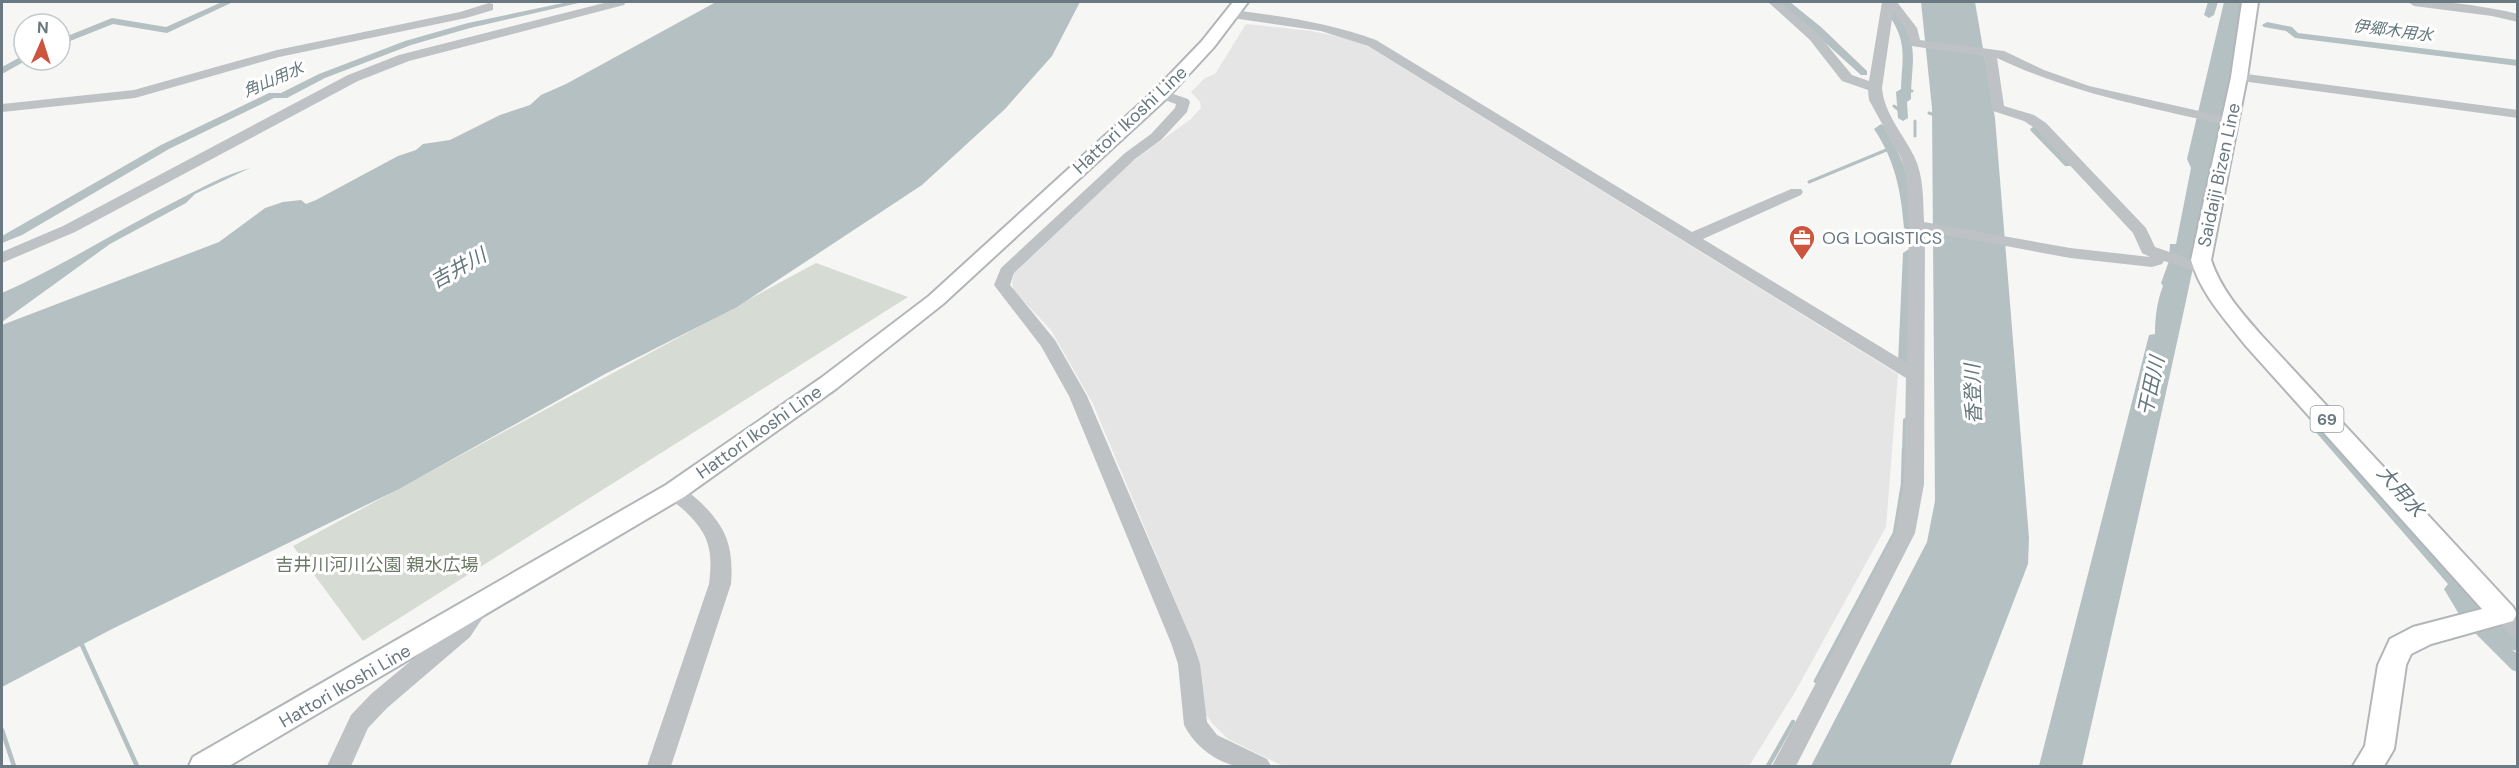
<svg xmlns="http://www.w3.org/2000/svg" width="2519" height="768" font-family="'DM Sans','Noto Sans JP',sans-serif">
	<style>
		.built { fill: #e4e5e4 }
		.green { fill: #d6dbd3 }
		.water { fill: #b5c0c3 }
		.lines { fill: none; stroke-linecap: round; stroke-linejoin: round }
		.stream-far2 { stroke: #b5c0c3; stroke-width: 3 }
		.stream-far1 { stroke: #b5c0c3; stroke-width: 4 }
		.stream { stroke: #b5c0c3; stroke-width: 4.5 }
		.canal { fill: #b5c0c3; fill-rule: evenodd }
		.major-casing { stroke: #b2b6b9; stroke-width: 4 }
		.minor { fill: #bec2c5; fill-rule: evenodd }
		.major { fill: #fff; fill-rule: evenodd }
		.labels { text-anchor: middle; stroke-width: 6; stroke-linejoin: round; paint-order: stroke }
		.far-water-label { font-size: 16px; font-style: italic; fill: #65787d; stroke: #fff }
		.shield { fill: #fff; stroke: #96a0a7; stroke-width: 1.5 }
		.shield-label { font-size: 16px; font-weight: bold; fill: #697881 }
		.street-label { font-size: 18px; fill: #697881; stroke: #fff }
		.poi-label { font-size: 18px; fill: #697881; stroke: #fff; text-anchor: start }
		.park-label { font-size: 18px; fill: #6c7967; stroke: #fff }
		.water-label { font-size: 20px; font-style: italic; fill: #65787d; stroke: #fff }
	</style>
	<rect width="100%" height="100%" fill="#f6f6f4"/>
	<path class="built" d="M1246,24l65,7 30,6 28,10 529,327 -12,153 -91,165 -46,74h-466l-55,-27 -16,-16 -9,-13 -8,-62 -102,-244 -42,-74 -37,-39 -2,-8 3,-11 114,-108 62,-45 10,-11 -1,-6 -9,-10 14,-14 10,-4z"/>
	<path class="green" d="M816,263l92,34 -545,344 -70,-95z"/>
	<path class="water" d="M716,2h364l-28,54 -47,53 -83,76 -185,122 -132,67 -206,115 -287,140 -110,58v-362l217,-83 46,-34 18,-6 18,-2 5,4 10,-4 82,-44 18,-6 7,-6 27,-4 50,-25 30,-10 11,-10 25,-11z
		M1921,2h54l20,116 34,420 -1,26 -78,202h-139l116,-224 8,-41 -3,-393z
		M2224,2h22c-47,256 -107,510 -164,764h-43l110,-431 6,-1c0,-16 2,-33 8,-48l-2,-3 8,-22 1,-17h6l15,-76 -4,-9z
		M250,168l-55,26 -9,9 -76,41 -108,78v-29c61,-27 116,-63 176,-93 23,-12 46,-25 72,-32z"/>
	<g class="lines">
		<path class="stream-far2" d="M1905,90l7,1
			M1894,106l5,4
			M1929,113l3,1
			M1915,121v15
			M1809,182l87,-36"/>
		<path class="stream-far1" d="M1904,452l1,-32"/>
		<path class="stream" d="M82,645l55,121
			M1816,681l79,-148 8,-49 1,-34
			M2,730l12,36
			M1768,766l25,-44"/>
		<path class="canal" d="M222,2h11l-66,31 -54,-9 -53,21v-6l52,-21 54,9z
			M568,2h15l-113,26 -59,17 -86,33 -38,20h-13l-105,51 -147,86 -20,8v-7l159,-91 108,-52h12l38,-19 86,-33 63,-18z
			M1780,2h10l31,25 46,44v4h-6z
			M2208,2h10l-4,13 -5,3 -5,-3z
			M1893,11l3,1c25,34 15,49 15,87l-4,3 1,16 -5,3 -5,-3 -2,-26 5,-3c1,-32 7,-47 -13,-75z
			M2267,22l25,5 6,6 220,27v6l-223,-28 -9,-7 -22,-4 -2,-2z
			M24,55v5h3l-25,14v-7z
			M1881,124l5,3 -1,2c16,25 25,49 29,79 0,7 3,16 0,22l-4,1 -6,-3c-3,-37 -9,-68 -30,-99z
			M2035,126l4,1 34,35v4h-8l-34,-35 -1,-2z
			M1909,249l6,4 -3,109 -7,4 -7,-4 5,-109z
			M2319,422l5,2 161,181 2,4 -2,4 -9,1 1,3 -2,4 -6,2 -6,-2 -19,-32 4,-5 -134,-154 -2,-3z
			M2496,621l6,1 16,13v16l-6,-1 6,4v18l-6,-2 -40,-40 2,-5 6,-1 8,4 2,-6z"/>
		<g class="major-casing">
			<path id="major" d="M1233,2h15l-34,45 -47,51 -224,206 -106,84 -153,109 -455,269h-40l4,-9 473,-272 155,-107 108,-82 226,-206 47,-49z
				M2242,2h16l-11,75 -36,183c10,30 30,52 51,76l251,271 4,7 -4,7 -82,23 -20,10 -5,11 -12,84 -10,17h-31l12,-20 13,-81 12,-26 23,-12 69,-18 -236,-263c-21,-27 -45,-52 -55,-86l40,-183z"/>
		</g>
		<path class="minor" d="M608,2h18l-2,3 -215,56 -51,20 -283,151 -73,31v-11l61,-26 285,-151 51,-20z
			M1768,2h13l37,32 34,41 17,6 13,-79h15l20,26 3,12 84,11 40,19 45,16 141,32 7,4 -7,4c-82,-19 -157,-32 -233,-68l7,48 30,9 12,8 100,105 9,19 55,19 2,3 -8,5 -40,-13 -2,3 -10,3 -82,-9 -145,-27 -1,253 -9,49 -119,233h-24l123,-233 9,-49 2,-106 -538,-332 -47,-15 -89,-13 -6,-4 6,-4c49,6 98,13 144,30l316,192 99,-43h10l2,3 -2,3 -98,44 204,124 2,-138 -3,-50 -5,-17 -32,-58 -1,-10 -26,-9 -32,-41zM1893,12l12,16 6,18 73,10 9,55 31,10 12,8 97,104 9,20 8,4 -80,-9 -146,-26c-1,-22 0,-46 -10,-66 -11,-22 -30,-43 -32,-68z
			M2408,2c35,-2 75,4 110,12v8l-26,-6 -78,-10z
			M489,3l4,1v6l-27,8 -187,39 -144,41 -133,14v-8l132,-14 143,-40 183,-38z
			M2239,73l279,37v8l-284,-38 -2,-3 2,-3z
			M1161,90l27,9 2,3 -3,10 -26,28 -26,19 -121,114 -4,12 45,55 32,56 106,247 7,21 7,58 10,13 50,24 4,7c-11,0 -24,2 -35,0 -22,-5 -42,-21 -52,-41l-6,-61 -7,-21 -102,-247 -28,-50 -47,-61 7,-17 124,-115 26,-19 24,-26 1,-4 -20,-7 -2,-3 2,-3z
			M675,484c9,3 16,10 23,16 28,26 36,46 33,84l-60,182h-24l62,-182c4,-33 1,-49 -24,-73 -7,-6 -15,-12 -20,-20l3,-5z
			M479,599l8,2 3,6 -20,30 -83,71 -19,20 -17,38h-24l24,-51 20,-21 83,-69 17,-24z
			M2503,606l8,2 7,7v22l-8,-2 -18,-21 3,-6z"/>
		<use href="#major" class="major"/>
	</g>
	<defs>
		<g id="office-pin" transform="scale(1.35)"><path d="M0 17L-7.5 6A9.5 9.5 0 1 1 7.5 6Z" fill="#cd543d" stroke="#fff"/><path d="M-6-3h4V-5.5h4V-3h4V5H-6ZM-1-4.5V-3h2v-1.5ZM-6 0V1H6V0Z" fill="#fff"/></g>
	</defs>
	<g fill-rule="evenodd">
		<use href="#office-pin" x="1802" y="238"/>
	</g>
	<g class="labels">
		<g class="far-water-label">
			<text transform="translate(2393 30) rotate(7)" y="6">伊郷木用水</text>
			<text transform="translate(273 79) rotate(-23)" y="6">角山用水</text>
		</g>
		<rect class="shield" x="2310.5" y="406" width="33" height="26" rx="4.5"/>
		<g class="shield-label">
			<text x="2327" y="425">69</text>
		</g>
		<g class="street-label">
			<text transform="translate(1130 120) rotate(-43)" y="6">Hattori Ikoshi Line</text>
			<text transform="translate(2219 175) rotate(-78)" y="6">Saidaiji Bizen Line</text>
			<text transform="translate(759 432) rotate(-35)" y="6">Hattori Ikoshi Line</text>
			<text transform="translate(345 686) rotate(-30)" y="6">Hattori Ikoshi Line</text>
		</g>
		<g class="poi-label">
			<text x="1822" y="244">OG LOGISTICS</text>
		</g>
		<g class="park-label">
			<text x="377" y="571">吉井川河川公園 親水広場</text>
		</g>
		<g class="water-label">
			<text transform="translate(458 268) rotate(-29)" y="7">吉井川</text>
			<text transform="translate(2151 386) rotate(-78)" y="7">干田川</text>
			<text transform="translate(1973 394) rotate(-92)" y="7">香登川</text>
			<text transform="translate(2401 491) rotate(49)" y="7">大用水</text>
		</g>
	</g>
	<rect width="2519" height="768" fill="none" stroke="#697881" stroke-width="6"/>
	<g transform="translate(42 42) rotate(3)"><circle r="28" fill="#ffffff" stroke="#c3c9cd" stroke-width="1.5"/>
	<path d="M0-4.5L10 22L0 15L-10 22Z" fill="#cd543d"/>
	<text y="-9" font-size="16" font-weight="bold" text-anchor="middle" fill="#697881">N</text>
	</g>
</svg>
